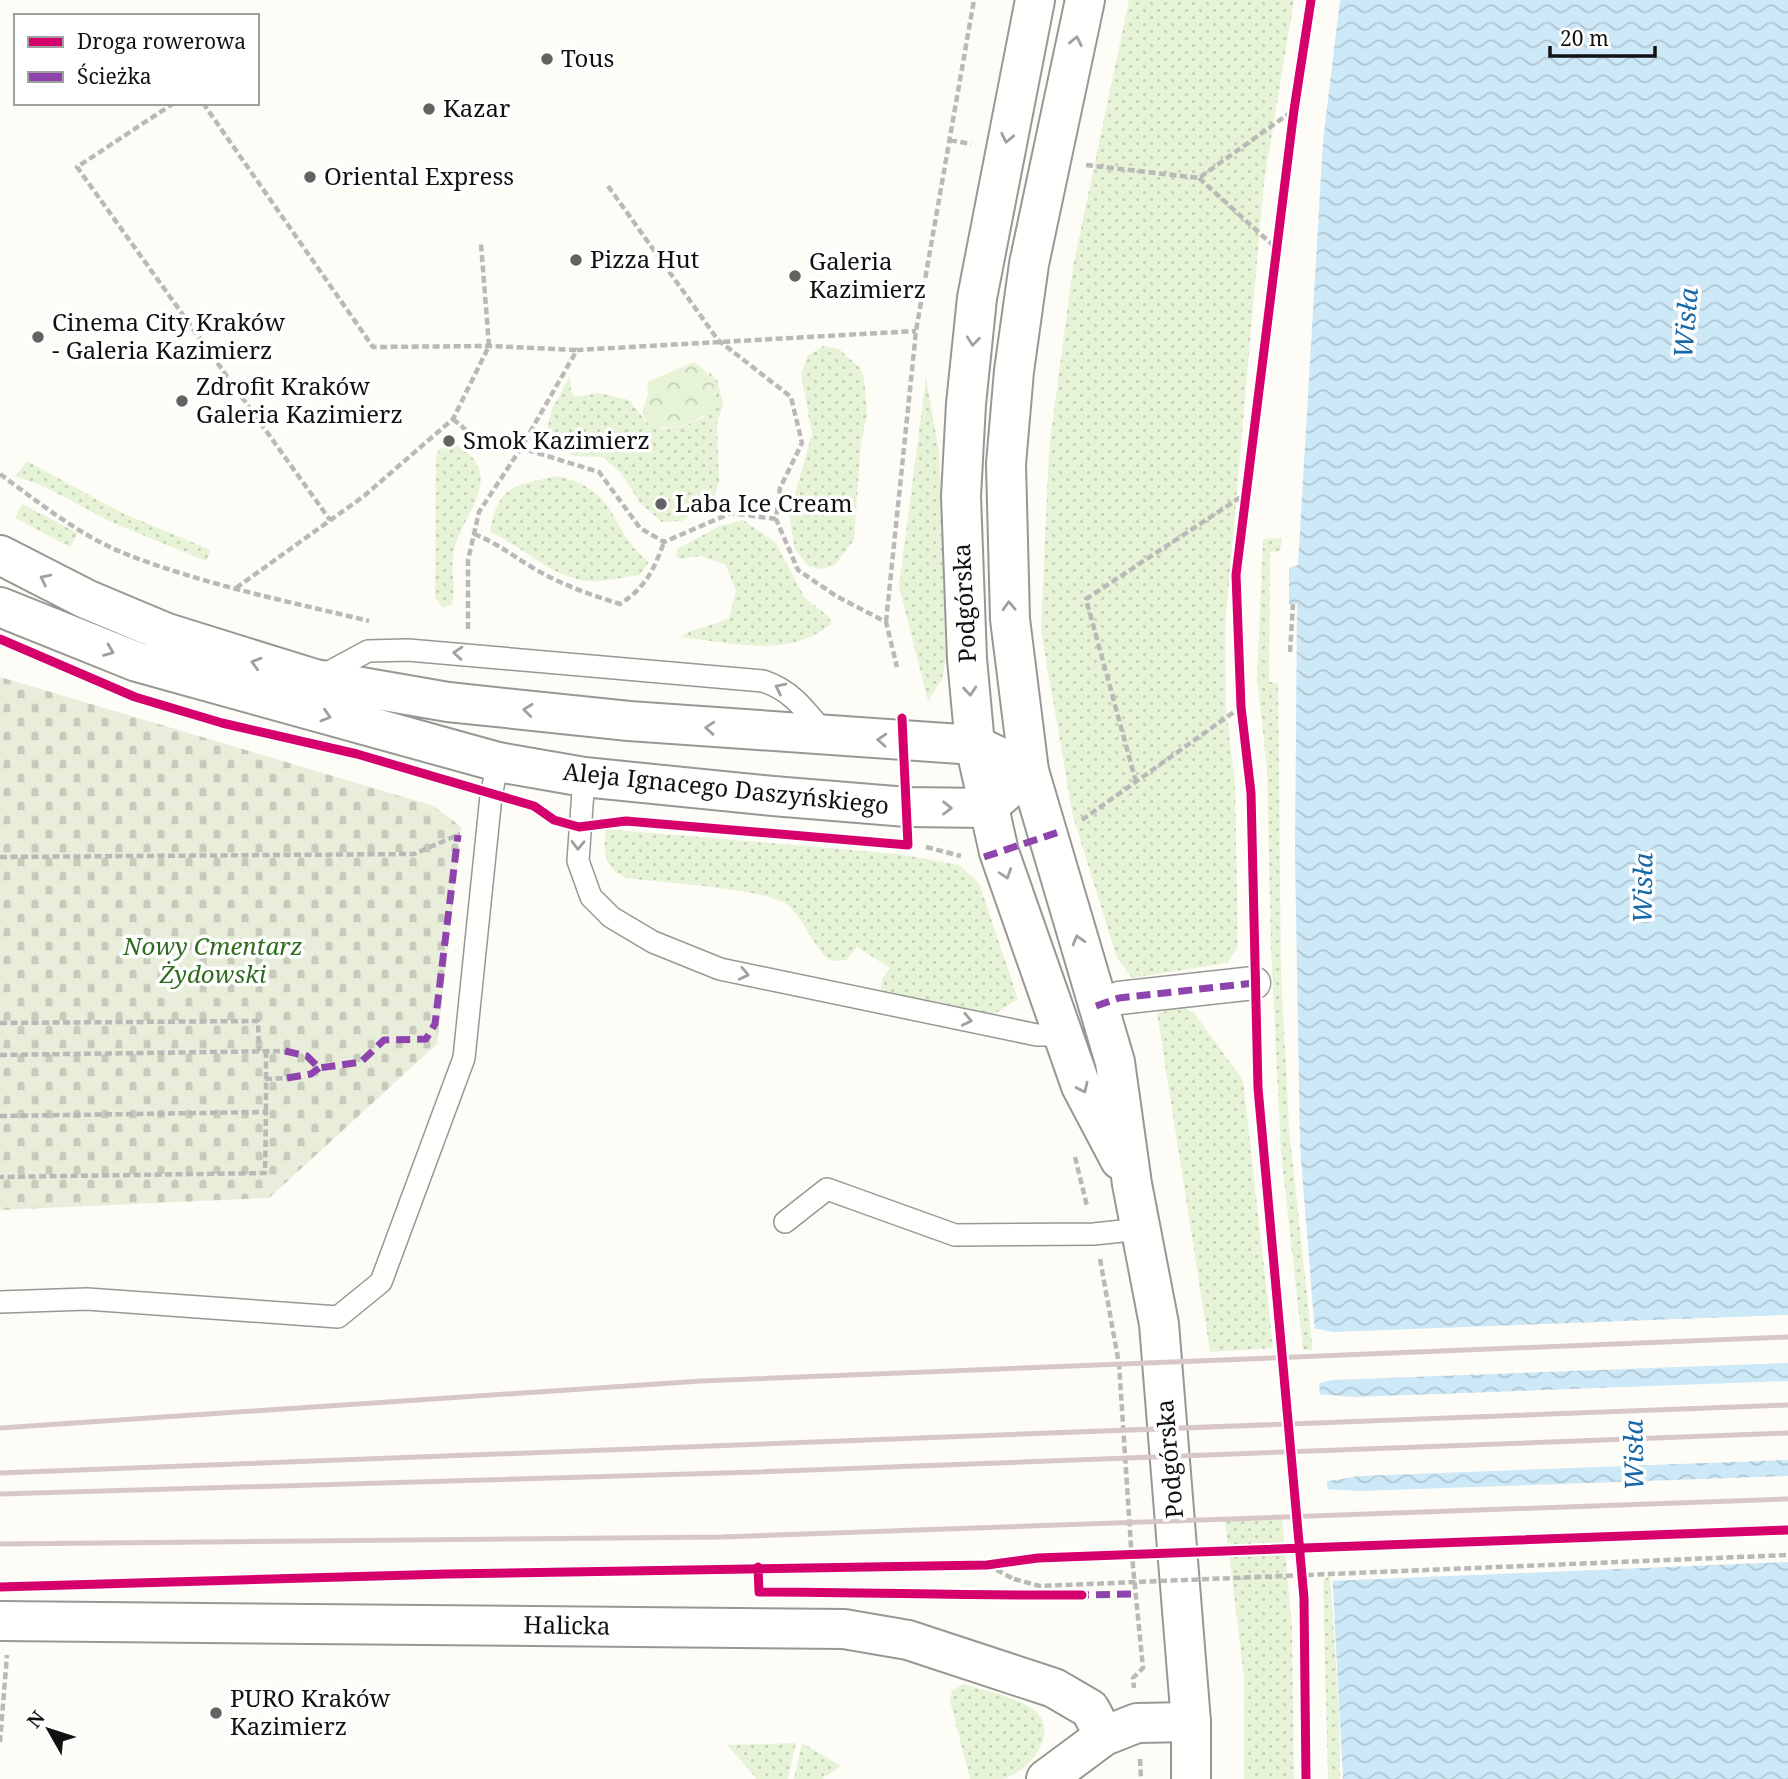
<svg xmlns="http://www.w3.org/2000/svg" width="1788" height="1779" font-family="'Noto Serif',serif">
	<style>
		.grass { fill: url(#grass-dots) }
		.cemetery { fill: url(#cemetery-stones) }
		.park { fill: url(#park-crowns) }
		.water { fill: url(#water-waves) }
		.pier { fill: #fdfcf7 }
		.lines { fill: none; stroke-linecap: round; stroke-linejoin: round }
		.service-casing { stroke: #979795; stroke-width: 24 }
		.pedestrian-casing { stroke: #979795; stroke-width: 35 }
		.minor-casing { stroke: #979795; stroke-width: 42 }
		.tertiary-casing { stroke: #979795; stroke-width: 42 }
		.path { stroke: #b9b9b8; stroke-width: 4.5; stroke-dasharray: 7 3.5; stroke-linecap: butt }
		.service { stroke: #fffffe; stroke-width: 21 }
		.pedestrian { stroke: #fffffe; stroke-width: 32 }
		.minor { stroke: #fffffe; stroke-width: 38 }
		.tertiary { stroke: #fffffe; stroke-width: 38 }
		.rail { stroke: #d9c6c7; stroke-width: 5 }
		.path-bridge { stroke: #b9b9b8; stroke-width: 4.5; stroke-dasharray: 7 3.5; stroke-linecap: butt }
		.quiet { stroke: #8e44ad; stroke-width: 7; stroke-dasharray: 14 7; stroke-linecap: butt }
		.cycleway-casing { stroke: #fff; stroke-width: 13 }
		.cycleway { stroke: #d6006c; stroke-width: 9 }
		.oneway { stroke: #a0a09f }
		.poi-dot { fill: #646362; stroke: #fff; stroke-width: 2.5 }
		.labels { text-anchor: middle; stroke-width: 7; stroke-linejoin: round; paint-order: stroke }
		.poi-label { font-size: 24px; fill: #111; stroke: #fff; text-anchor: start }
		.street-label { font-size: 24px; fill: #111; stroke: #fff }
		.park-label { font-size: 24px; font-style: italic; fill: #2f6b1f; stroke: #fff }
		.water-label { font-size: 26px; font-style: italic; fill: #1768a6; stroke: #fff }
	</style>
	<defs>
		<pattern id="grass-dots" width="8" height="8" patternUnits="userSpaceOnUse" patternTransform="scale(1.75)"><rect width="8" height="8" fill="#e7f3d7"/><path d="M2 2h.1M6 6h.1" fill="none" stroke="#c5cfb8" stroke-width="1.8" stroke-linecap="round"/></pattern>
		<pattern id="cemetery-stones" width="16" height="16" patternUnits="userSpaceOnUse" patternTransform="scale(1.75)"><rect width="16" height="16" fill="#e9eedb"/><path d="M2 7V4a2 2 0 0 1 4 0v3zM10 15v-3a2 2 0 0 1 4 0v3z" fill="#c7cbbb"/></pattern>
		<pattern id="park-crowns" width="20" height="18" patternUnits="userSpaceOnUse" patternTransform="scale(1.75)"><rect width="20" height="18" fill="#e7f3d7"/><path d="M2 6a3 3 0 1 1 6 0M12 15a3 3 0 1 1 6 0" fill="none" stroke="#c5cfb8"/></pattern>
		<pattern id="water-waves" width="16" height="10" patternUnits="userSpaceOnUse" patternTransform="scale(1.75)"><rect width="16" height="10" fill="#cde8f7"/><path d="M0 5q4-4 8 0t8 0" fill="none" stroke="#afc6d3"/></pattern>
	</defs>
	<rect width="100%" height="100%" fill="#fdfcf7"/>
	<path class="grass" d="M1129,0h165l-30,182 -39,445 1,80 9,77 3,163 -11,16 -95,15 -15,-20 -44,-142 -32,-185 8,-182 24,-182z
		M824,346l15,3 21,19 4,9 3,38 -6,27 -7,98 -19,25 -14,4 -12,-3 -14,-16 -6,-35 23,-81 -11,-60 7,-19z
		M708,371l9,9 6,24 -6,20 2,58 -6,18 -31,21 -20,1 -22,-19 -18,-29 -19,-17 -29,-1 -29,-19 7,-28 18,-33 1,15 5,6 23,-4 30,7 20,25 16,4 19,-3 20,-9 12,-24z
		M926,378l13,74 7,204 -4,23 -14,22 -29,-115z
		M446,443c10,0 16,5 24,12 30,29 -13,68 -17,100 -2,16 3,33 -1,49l-9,4 -8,-10 1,-138 2,-9z
		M27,461l95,52 89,37 -5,11 -93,-38 -68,-36 -30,-11z
		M558,476c63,15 49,53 91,86l-9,13c-18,2 -42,9 -59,5 -35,-7 -60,-35 -91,-48 7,-47 26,-47 68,-56z
		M22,504l56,29 -8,14 -55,-29z
		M743,520l32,22 30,56 23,18 4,7c-42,36 -99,20 -151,14 14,-11 32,-10 48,-19l7,-27 -10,-26 -25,-9 -24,3v-10l43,-23z
		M1282,538l-2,13 -10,1 -1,130 9,1 3,290 8,156 24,221h-10l-22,-197 -10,-207 -4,-177 -10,-91 6,-139z
		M606,829l293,25 60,11 20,18 39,116 -29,18 -102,-21 -6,-7 1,-10 8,-11 -33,-21 -11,13 -15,1c-19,-14 -25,-40 -43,-56 -19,-16 -131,-23 -161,-27 -23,-9 -24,-26 -21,-49z
		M1183,1007l11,6 49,67 30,268 -63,4 -53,-339z
		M1282,1519l10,109 2,151h-50v-103l-19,-155z
		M1330,1575l9,136 1,68h-12l-5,-198z
		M963,1684c21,6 53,13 71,26 29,23 -8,64 -32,69 -9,0 -22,0 -32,0l-20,-78 2,-10z
		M796,1743l-8,36h-31l-30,-34z
		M802,1743l39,23 -19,13h-28z"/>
	<path class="cemetery" d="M0,677l434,129 27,21 -24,217 -168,154 -269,12z"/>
	<path class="park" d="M694,362c18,13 22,21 21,44 -19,18 -40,26 -66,19l-7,-12 6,-19 -1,-12z"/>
	<path class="water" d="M1340,0h448v1779h-445l-15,-284 -28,-349 -5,-294 2,-248h-8v-36l9,-3 25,-424z"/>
	<path class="pier" d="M1788,1315v48l-455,17 -18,4 -4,-56 22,4z
		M1788,1381v79l-429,16 -36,6 -7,-88 39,3z
		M1788,1476v86l-458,19 -6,-92 36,2z"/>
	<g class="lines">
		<g class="service-casing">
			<path id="service" d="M318,678l50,-27 40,-1 355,31c30,10 43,30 63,54
				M584,777l-6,84 13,36 20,20 42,25 67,27 317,66h25
				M785,1222l42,-33 128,46 139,-1 47,-5
				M0,1302l87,-3 251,18 43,-35 83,-224 27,-262 7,-34"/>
		</g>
		<g class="pedestrian-casing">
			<path id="pedestrian" d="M1096,1006l23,-8 135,-15"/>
		</g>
		<g class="minor-casing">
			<path id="minor" d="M0,555l86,44 81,34 148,46 133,23 181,19 346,24 54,26 -42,37 -80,-1 -134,-11 -189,-19 -86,-15 -361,-100 -137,-55
				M0,1621l844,8 64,11 146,48 36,21 14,27
				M1046,1779l58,-43 33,-13 54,-1"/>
		</g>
		<g class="tertiary-casing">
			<path id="tertiary" d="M1035,0l-58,298 -11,106 -5,92 6,163 8,86 24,107 82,234 39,74
				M1085,0l-56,264 -15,107 -8,93 4,155 19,152 86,291 17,122 27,140 32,398v57"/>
		</g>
		<path class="path" d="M174,103l-97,64 253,353
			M203,103l170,244 116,-1 88,4
			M950,140l21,4
			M1086,165l113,13 95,-68
			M1199,178l78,71
			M608,186l110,154 73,57 11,46 -22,45 -4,31 22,51 38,26 50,26 11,45
			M453,419l34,29h33
			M0,474c38,28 78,60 121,78 79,32 166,49 248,69
			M776,519l-45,-6 -67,29 -24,-14 -41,-56 -78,-24 56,-98 339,-19
			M474,534c23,9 36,20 56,32 29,18 58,28 90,38 25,-16 34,-34 44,-62
			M236,588l128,-92 89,-77 36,-73 -8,-102
			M886,622l30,-291 58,-331
			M468,629v-69l11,-48 42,-64
			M1290,652l3,-48
			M1136,782l-50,-183 161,-106
			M1082,820l159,-113
			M926,847l35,9
			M0,857l414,-3 46,-20
			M0,1023l258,-2 1,30
			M266,1051v61
			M0,1055l285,-4
			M265,1079l22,-1
			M0,1116l266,-4 -1,61 -265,4
			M1075,1157l12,49
			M1100,1259l19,105 12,182 12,122 -10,10 1,10
			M987,1565l27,14
			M0,1742l7,-87
			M1140,1759l1,20"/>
		<use href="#service" class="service"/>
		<use href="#pedestrian" class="pedestrian"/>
		<use href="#minor" class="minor"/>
		<use href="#tertiary" class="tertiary"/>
		<path class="rail" d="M0,1428l701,-47 1087,-44
			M0,1473l1788,-68
			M0,1494l758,-22 1030,-39
			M0,1544l722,-7 1066,-38"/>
		<path class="path-bridge" d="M1014,1579l26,7 748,-31"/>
		<path class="quiet" d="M984,857l78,-26
			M1096,1006l23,-8 135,-15
			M285,1051l22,5 12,12 42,-6 23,-22 42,-1 9,-15 23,-189
			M287,1078l24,-4 8,-6
			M1075,1595l60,-1"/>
		<g class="cycleway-casing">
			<path id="cycleway" d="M0,639l135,58 87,26 135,31 177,52 20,14 25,7 47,-6 282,24 -6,-127
				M758,1567l1,25c107,0 215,4 323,3
				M0,1587l447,-13 540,-9 51,-7 750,-28
				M1306,1779l-2,-181 -46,-510 -7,-295 -10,-86 -5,-132 58,-465 17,-110"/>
		</g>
		<use href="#cycleway" class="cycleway"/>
	</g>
	<defs><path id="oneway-chevron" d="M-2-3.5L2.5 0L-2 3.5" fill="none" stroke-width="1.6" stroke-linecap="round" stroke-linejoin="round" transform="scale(1.75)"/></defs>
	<g class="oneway">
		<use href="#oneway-chevron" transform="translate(1076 41) rotate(-78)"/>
		<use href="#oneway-chevron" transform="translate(1007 138) rotate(102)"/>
		<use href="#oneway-chevron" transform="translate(973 341) rotate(96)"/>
		<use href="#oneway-chevron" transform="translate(45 579) rotate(-154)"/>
		<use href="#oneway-chevron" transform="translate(1009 606) rotate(-92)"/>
		<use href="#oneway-chevron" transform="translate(109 651) rotate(21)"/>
		<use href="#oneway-chevron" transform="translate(458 653) rotate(-176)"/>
		<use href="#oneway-chevron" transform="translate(256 663) rotate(-164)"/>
		<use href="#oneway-chevron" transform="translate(780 688) rotate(-154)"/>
		<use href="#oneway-chevron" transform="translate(970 691) rotate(85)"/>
		<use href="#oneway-chevron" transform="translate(528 710) rotate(-174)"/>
		<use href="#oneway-chevron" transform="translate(326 716) rotate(16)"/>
		<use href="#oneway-chevron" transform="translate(710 728) rotate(-176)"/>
		<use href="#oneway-chevron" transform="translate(882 740) rotate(-177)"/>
		<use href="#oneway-chevron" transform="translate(947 808) rotate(1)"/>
		<use href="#oneway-chevron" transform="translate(578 845) rotate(91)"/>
		<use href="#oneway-chevron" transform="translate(1006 874) rotate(71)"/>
		<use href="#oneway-chevron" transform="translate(1078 940) rotate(-106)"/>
		<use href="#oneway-chevron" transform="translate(744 974) rotate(12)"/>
		<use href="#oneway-chevron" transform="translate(967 1020) rotate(12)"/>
		<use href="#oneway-chevron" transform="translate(1083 1088) rotate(65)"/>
	</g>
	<g class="poi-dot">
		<circle cx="547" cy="59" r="7"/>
		<circle cx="429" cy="109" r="7"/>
		<circle cx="310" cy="177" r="7"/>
		<circle cx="576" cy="260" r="7"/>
		<circle cx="795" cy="276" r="7"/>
		<circle cx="38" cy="337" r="7"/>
		<circle cx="182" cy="401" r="7"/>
		<circle cx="449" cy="441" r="7"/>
		<circle cx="661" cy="504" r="7"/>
		<circle cx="216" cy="1713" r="7"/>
	</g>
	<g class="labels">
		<g class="poi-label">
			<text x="561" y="67">Tous</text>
			<text x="443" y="117">Kazar</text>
			<text x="324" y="185">Oriental Express</text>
			<text x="590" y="268">Pizza Hut</text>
			<text x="809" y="270">Galeria<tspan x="809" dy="28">Kazimierz</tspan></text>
			<text x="52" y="331">Cinema City Kraków<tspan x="52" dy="28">- Galeria Kazimierz</tspan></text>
			<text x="196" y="395">Zdrofit Kraków<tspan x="196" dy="28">Galeria Kazimierz</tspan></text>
			<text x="463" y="449">Smok Kazimierz</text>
			<text x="675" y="512">Laba Ice Cream</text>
			<text x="230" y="1707">PURO Kraków<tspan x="230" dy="28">Kazimierz</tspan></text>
		</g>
		<g class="street-label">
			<text transform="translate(965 603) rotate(-93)" y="8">Podgórska</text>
			<text transform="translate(726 789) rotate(6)" y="8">Aleja Ignacego Daszyńskiego</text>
			<text transform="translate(1170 1459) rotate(-95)" y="8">Podgórska</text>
			<text transform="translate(567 1626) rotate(1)" y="8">Halicka</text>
		</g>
		<g class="park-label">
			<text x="213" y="955">Nowy Cmentarz<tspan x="213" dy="28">Żydowski</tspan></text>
		</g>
		<g class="water-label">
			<text transform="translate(1686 323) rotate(-85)" y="9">Wisła</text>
			<text transform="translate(1643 888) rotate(-89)" y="9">Wisła</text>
			<text transform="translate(1634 1455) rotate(-91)" y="9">Wisła</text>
		</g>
	</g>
	<rect x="14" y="14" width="245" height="91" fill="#ffffff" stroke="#a0a0a0" stroke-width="2"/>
	<rect x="28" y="37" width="35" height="10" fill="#d6006c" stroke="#a0a0a0" stroke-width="2"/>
	<text x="77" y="49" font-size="21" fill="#111111">Droga rowerowa</text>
	<rect x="28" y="72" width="35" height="10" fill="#8e44ad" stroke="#a0a0a0" stroke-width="2"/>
	<text x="77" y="84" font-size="21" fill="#111111">Ścieżka</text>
	<g transform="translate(49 1730) rotate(309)" stroke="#ffffff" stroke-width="5" paint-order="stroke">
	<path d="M0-5L12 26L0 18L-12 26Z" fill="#111111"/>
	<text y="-10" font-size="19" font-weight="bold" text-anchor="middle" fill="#111111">N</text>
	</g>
	<path d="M1550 46v10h105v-10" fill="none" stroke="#111111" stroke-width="3.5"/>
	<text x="1560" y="46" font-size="21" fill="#111111" stroke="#ffffff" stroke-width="5" paint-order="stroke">20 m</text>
</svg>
